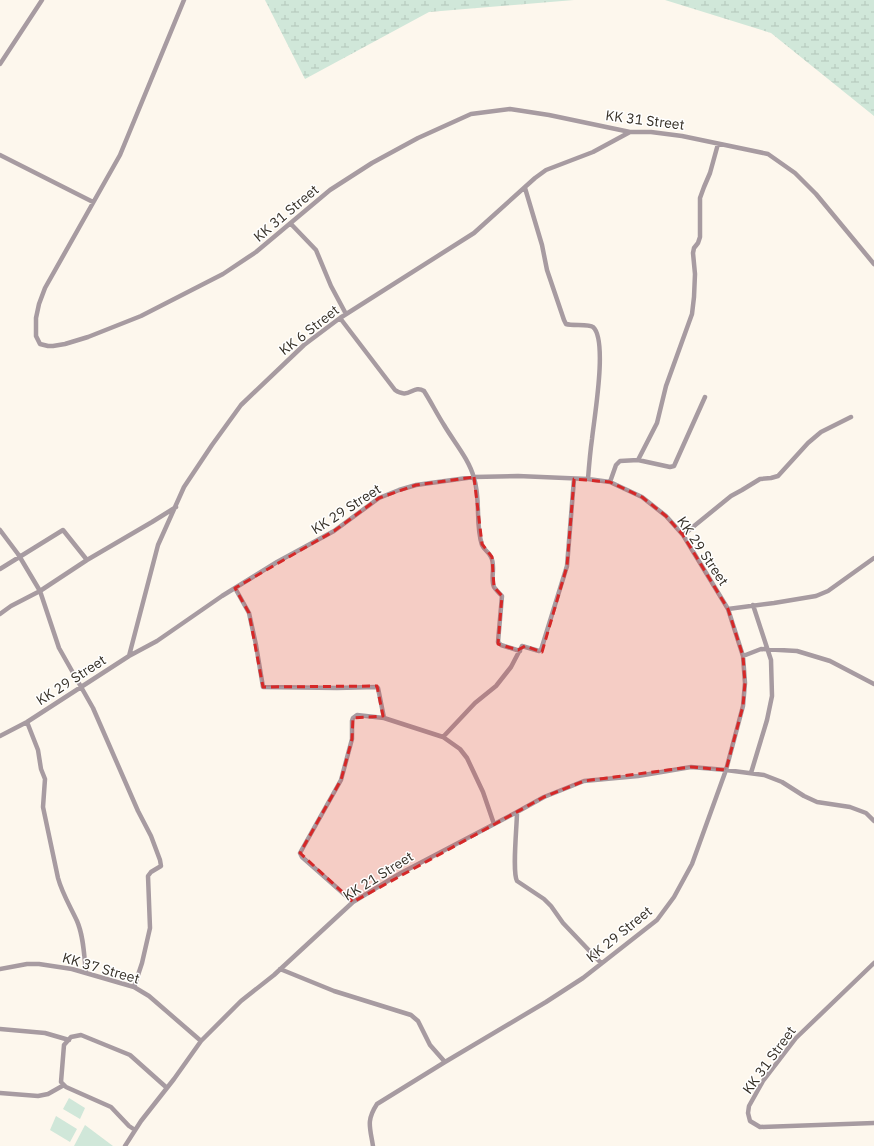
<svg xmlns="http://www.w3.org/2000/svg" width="874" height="1146" font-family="'IBM Plex Sans',sans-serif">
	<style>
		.green { fill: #d0e7d9 }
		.wetland { fill: url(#wetland-marsh) }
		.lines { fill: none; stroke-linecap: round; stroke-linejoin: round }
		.minor { stroke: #a79ba1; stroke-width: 4.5 }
		.marked { fill: #d62828; fill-opacity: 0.2; stroke: #d62828; stroke-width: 3; stroke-dasharray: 8 5; stroke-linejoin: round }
		.labels { text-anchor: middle; stroke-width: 3; stroke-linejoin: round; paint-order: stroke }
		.street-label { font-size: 14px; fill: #363027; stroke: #fff }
	</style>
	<defs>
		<pattern id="wetland-marsh" width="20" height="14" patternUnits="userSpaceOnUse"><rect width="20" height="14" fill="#d0e7d9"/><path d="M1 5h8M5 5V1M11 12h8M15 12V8" fill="none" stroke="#b3c6ba"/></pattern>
	</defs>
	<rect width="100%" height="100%" fill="#fdf7ed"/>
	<path class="green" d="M69,1098l16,10 -5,11 -17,-10z
		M56,1116l21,13 -7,13 -20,-12z
		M85,1125l28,21h-39z"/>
	<path class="wetland" d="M265,0h309l-145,12 -124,67z
		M665,0h209v116l-103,-83z"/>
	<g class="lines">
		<path class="minor" d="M184,0l-64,155 -75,133 -6,16 -3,14v18l4,8 8,2h5l12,-2 23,-7 53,-21 82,-42 33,-22 74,-62 42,-27 46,-25 53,-24 39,-5 39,6 81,17h21l31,4 86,18 27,19 21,21 58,70
			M0,64l42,-64
			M0,155l93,47
			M525,188l17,57 5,25 17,50 2,4c6,2 23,0 27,3 15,13 1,92 -1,112 -2,14 -3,27 -4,40
			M291,224l25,26 15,36 15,28
			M340,318l55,72c14,10 18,-6 29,1 7,11 13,23 20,34 10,17 25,34 30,53 7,22 1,46 8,67 2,5 7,7 9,12 5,9 -1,21 3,30 2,3 5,6 8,9l-4,46 3,3 19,6
			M638,460l19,-37 9,-37 26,-72 2,-17 1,-23 -2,-21 1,-5 4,-5 2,-6v-39l4,-11 6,-14 8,-29
			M610,482l6,-17 4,-4 18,-1 32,7 4,-1 31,-69
			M0,530l18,24 22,37 19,57 34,60 45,103 13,25 9,24 1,6 -10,6 -3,4 2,52 -8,35 -8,24
			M683,535l48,-39 11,-6 18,-11 11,-1 7,-2 30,-33 13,-11 30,-15
			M0,569l63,-39 24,30 65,-38 24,-15
			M235,588l14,25 7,32 7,42 74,1 39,-1 2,1 6,30
			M728,609l46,-6 42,-7 12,-5 46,-33
			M0,614l11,-8 29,-15 47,-31
			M129,656l29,-111 26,-58 28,-42 29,-40 63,-60 36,-27 134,-85 61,-55 11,-8 47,-18 37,-20
			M743,656l18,-7 36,2 33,10 44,23
			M27,722l11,28 3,19 4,10 -2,28 15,71c4,15 12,28 19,43 7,16 7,35 9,52
			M0,736l27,-14 102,-66 28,-15 65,-45 55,-34 57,-31 45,-33 20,-8 17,-5 58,-8 44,-1 70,3 22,3 32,15 24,19 17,19 45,74 15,47 2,27 -2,23 -17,64 -34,94 -18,33 -17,23 -74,58 -37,24 -101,60 -68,42c-11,17 -7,23 -4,42
			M443,737l32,-34 21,-17 15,-19 11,-21 17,5 2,-1 26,-84 7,-87
			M751,773l16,-53 5,-24 -1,-36 -18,-55
			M517,812c0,14 -5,60 0,69l27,18 7,7 12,17 38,40
			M353,902l-51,-45 -2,-4 41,-73 11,-41v-18l1,-3 4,-3 27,3 59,19 17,12 7,9 16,34 11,32
			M874,963l-78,75 -33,43 -14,25 -1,7 2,8 10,6 114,-4
			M0,969l27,-5h12l33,5 62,18 15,9 52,45
			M280,969l54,22 77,24 7,6 12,24 15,17
			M0,1029l45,4 24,7
			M0,1093l38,3 10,-2 16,-9
			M135,1130l-6,-4 -18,-19 -45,-20 -5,-5 3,-37 7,-8 10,-2 49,20 37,33
			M125,1146l16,-25 33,-42 27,-38 40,-40 33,-26 79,-73 48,-29 116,-61 27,-15 40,-16 54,-5 53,-9 35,3 38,5 18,7 22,14 13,6 33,5 16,6 8,8"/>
	</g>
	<path class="marked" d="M474,477l8,67 10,13 2,30 8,9 -4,48 20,6 7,-4 17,6 25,-86 7,-87 36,3 32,15 24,19 17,19 45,74 15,47 2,27 -2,23 -17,64 -35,-3 -107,14 -40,16 -191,105 -53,-49 41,-73 11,-41 1,-21 30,-2 -6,-30 -114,1 -14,-74 -14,-25 99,-57 45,-33 37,-13z"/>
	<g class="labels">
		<g class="street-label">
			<text transform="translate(645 120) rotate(7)" y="5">KK 31 Street</text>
			<text transform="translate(286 213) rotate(-40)" y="5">KK 31 Street</text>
			<text transform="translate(309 330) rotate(-38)" y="5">KK 6 Street</text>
			<text transform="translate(346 509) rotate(-33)" y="5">KK 29 Street</text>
			<text transform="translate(703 551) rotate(56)" y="5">KK 29 Street</text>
			<text transform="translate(71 680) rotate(-33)" y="5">KK 29 Street</text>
			<text transform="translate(378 876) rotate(-32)" y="5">KK 21 Street</text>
			<text transform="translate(619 934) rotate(-39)" y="5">KK 29 Street</text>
			<text transform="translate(101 968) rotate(16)" y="5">KK 37 Street</text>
			<text transform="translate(769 1060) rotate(-54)" y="5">KK 31 Street</text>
		</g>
	</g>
</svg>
